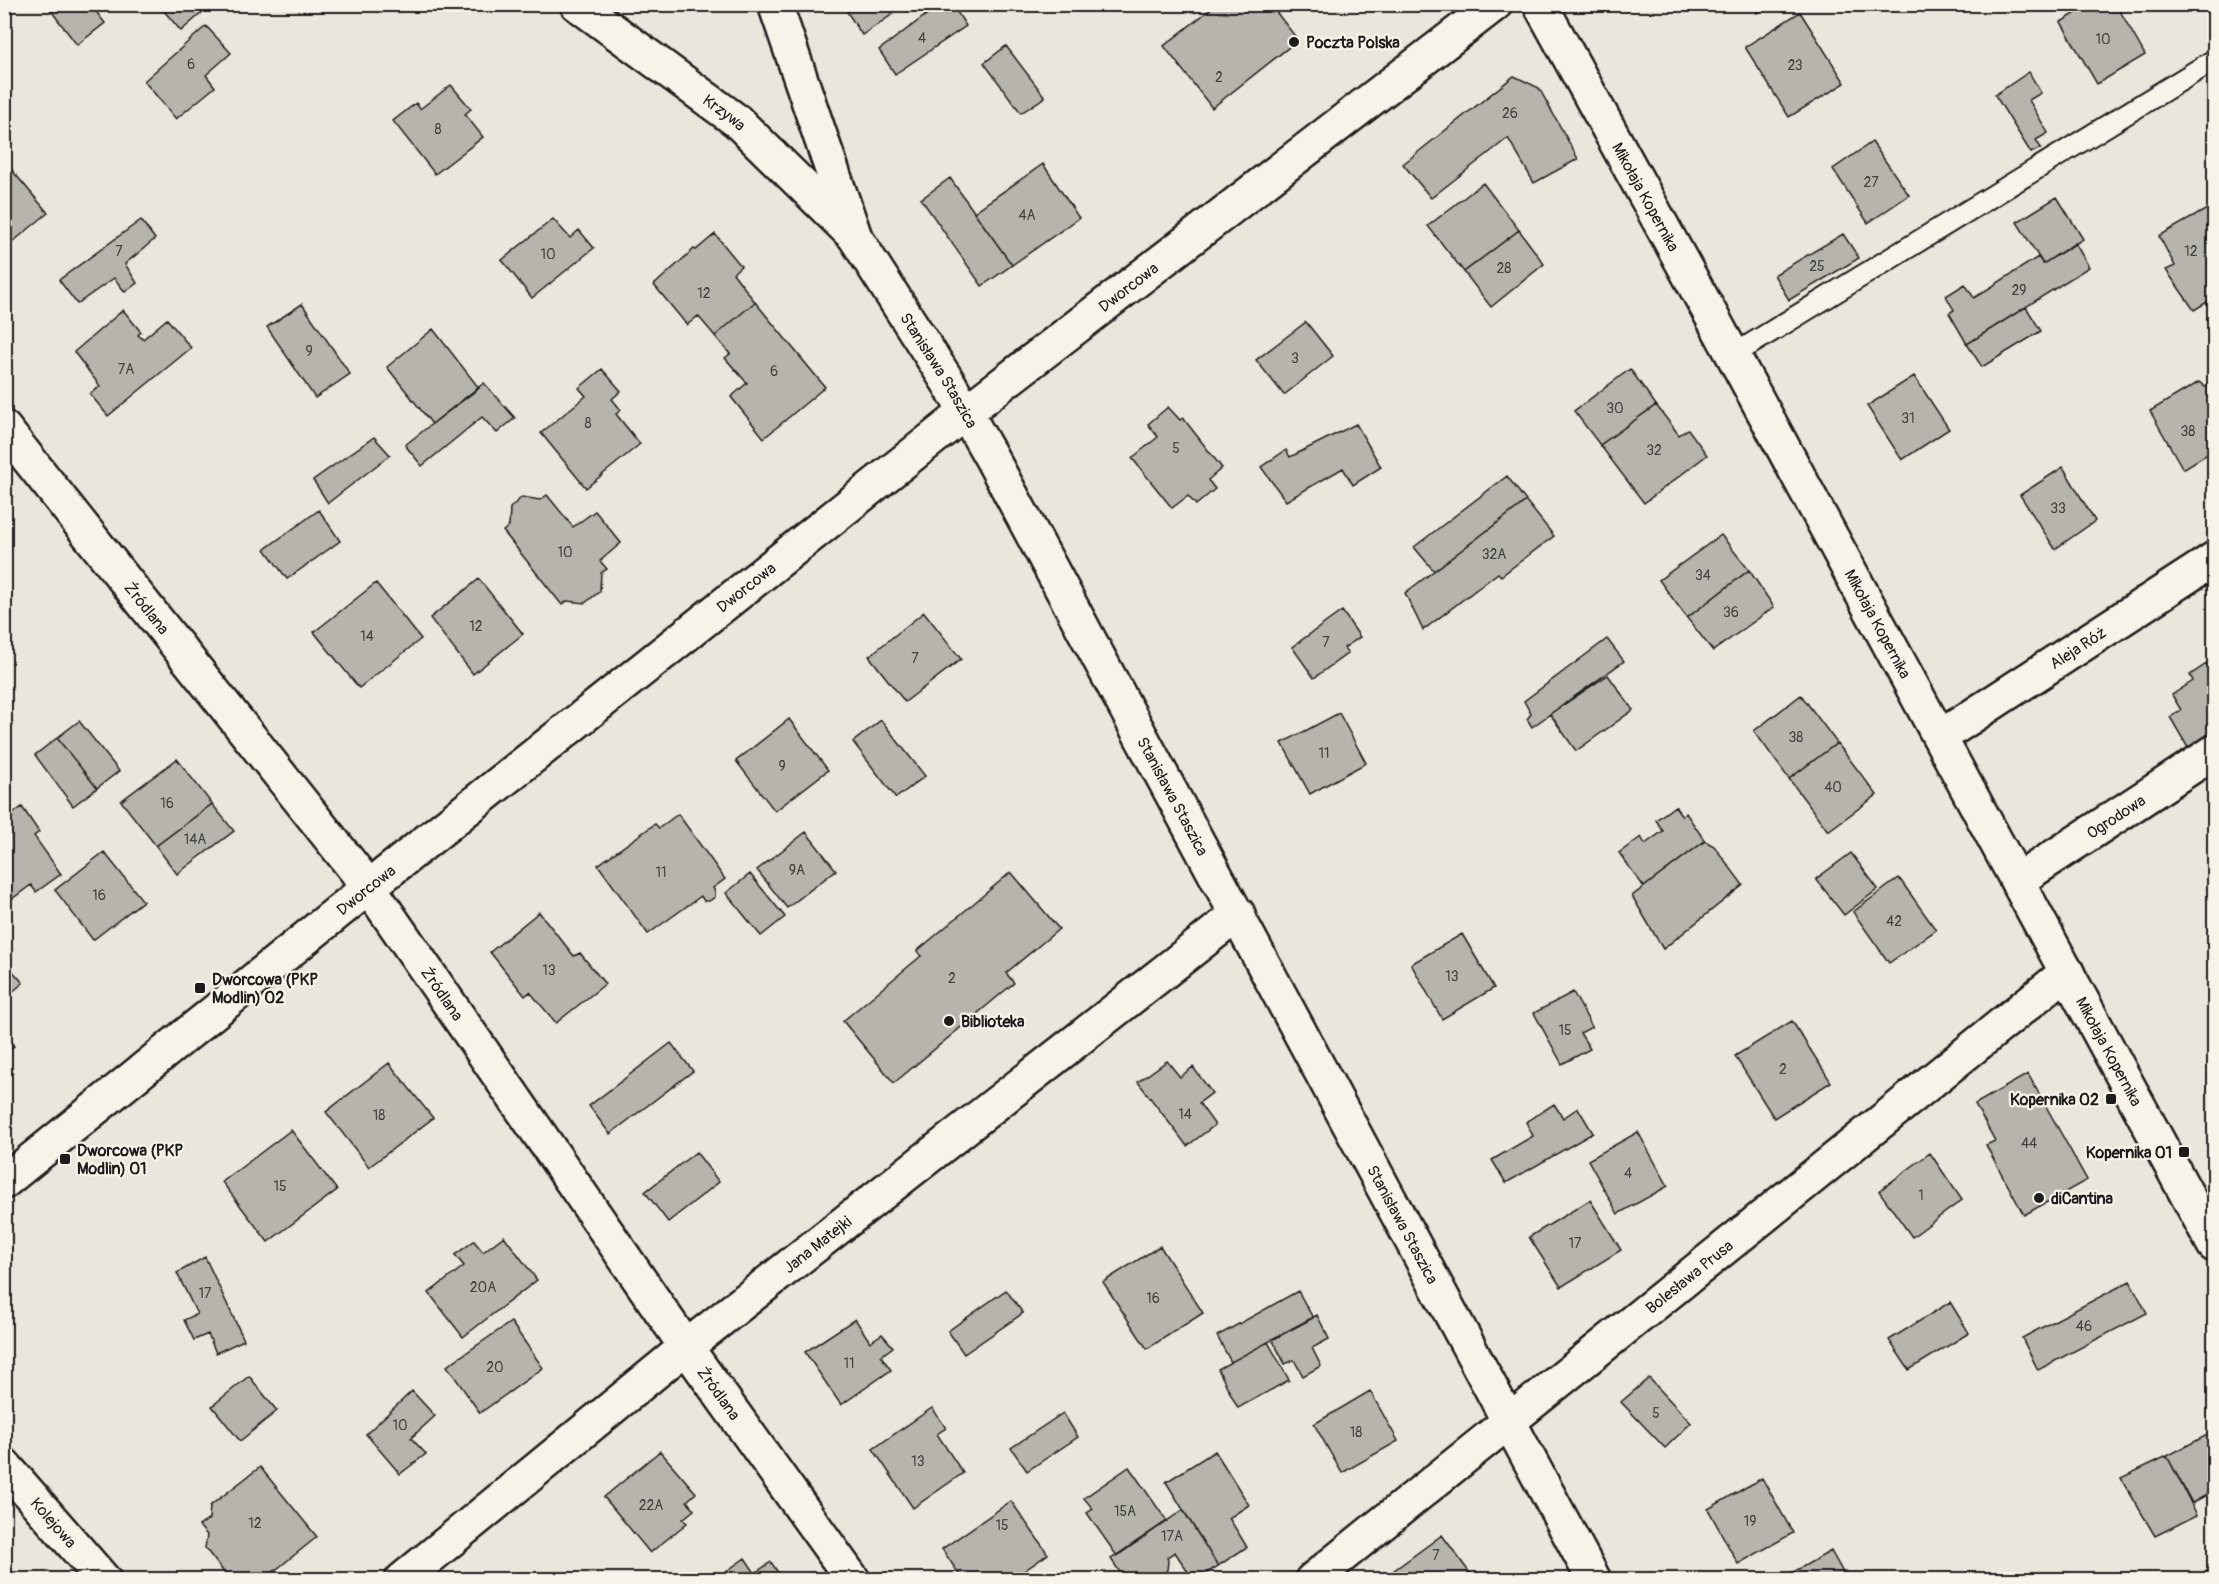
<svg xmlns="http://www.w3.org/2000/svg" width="2219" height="1584" font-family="Pangolin,sans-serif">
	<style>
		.building { fill: #b6b4ac; stroke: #1c1c1c; stroke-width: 1.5 }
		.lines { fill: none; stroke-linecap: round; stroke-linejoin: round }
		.service-casing { stroke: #1c1c1c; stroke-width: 24 }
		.minor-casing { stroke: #1c1c1c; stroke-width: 38 }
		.tertiary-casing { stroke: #1c1c1c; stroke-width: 38 }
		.service { stroke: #f7f3e8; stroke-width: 20 }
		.minor { stroke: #f7f3e8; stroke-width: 33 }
		.tertiary { stroke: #f7f3e8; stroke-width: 33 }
		.poi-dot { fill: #1c1c1c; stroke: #f7f3e8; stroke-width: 2 }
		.labels { text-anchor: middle; stroke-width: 4.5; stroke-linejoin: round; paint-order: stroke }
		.number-label { font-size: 14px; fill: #424240 }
		.poi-label { font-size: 16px; font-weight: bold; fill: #1c1c1c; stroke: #f7f3e8; text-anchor: start }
		.street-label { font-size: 16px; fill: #1c1c1c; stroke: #f7f3e8 }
	</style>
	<rect width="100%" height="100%" fill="#eae6dc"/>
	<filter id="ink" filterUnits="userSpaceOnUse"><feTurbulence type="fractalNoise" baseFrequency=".0167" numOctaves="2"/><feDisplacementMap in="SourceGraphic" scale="12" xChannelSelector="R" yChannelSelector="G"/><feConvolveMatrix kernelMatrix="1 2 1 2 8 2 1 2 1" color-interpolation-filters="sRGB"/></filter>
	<g filter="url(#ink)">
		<path class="building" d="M46,4h44l15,19 -28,22z
			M158,4h54l-31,27z
			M842,4h45l6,10 -31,21z
			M941,4h11l14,22 -71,48 -16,-24z
			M1217,4h53l28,36 -86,68 -48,-62z
			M1752,4h19l-14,9z
			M2091,4h25l29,51 -48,29 -36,-62z
			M1800,12l45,71 -56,34 -44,-70z
			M206,26l25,27 -25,22 9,12 -39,32 -32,-38z
			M1006,46l39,51 -24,16 -37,-50z
			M2029,72l12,21 -12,7 19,33 -12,7 5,8 -10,5 -36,-58z
			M1514,76l25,12 39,71 -44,24 -26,-45 -77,60 -28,-34z
			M451,85l20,24 -6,5 18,23 -48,37 -42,-53 23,-18 4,6z
			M1872,142l37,53 -41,28 -35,-54z
			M5,162l43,51 -44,36v-86z
			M1043,164l36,54 -67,47 -38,-53z
			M950,178l62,87 -30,21 -61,-87z
			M1483,183l36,47 -55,42 -36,-46z
			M2057,197l26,42 -40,25 -26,-42z
			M2214,205v93l-20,12 -28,-40 9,-4 -16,-30z
			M553,219l17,19 9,-8 15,18 -62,50 -30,-38z
			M141,220l14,19 -30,25 12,19 -12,9 -11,-14 -37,26 -18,-24z
			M1519,230l25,34 -53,43 -27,-35z
			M715,234l26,32 -8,7 22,29 -40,34 -17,-20 -11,9 -33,-40 40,-36 2,1z
			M1843,234l16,24 -70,42 -15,-25z
			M2075,243l14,24 -122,77 -18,-31 5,-3 -8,-14 19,-12 9,14 64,-41 5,7z
			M755,302l70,85 -61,51 -33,-41 16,-14 -22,-25 5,-4 -15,-18z
			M302,304l48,70 -35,24 -48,-71z
			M2026,307l15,24 -59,36 -15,-23z
			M123,310l18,22 -3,3 5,4 24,-20 24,29 -83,68 -18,-22 10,-8 -26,-34z
			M1306,322l27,34 -49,39 -28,-35z
			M433,329l46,59 -47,36 -45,-57z
			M602,369l19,22 -9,8 9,11 -5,4 24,30 -54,44 -45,-55 45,-37 -7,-8z
			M1630,369l26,36 -56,40 -26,-34z
			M1914,376l35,53 -47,31 -35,-54z
			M2214,381v69l-31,19 -33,-58 49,-29 6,5z
			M484,383l31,35 -18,15 -15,-16 -60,49 -17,-21z
			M1656,405l23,30 9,-6 19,26 -63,48 -44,-58z
			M1168,407l12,13 3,-2 39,50 -14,12 7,9 -19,16 -8,-9 -16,12 -40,-50 26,-21 -10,-13z
			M1356,424l25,43 -28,18 -10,-17 -57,33 -25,-34 25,-17 4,7z
			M374,437l16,18 -62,48 -15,-23z
			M2063,467l32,54 -40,28 -35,-54z
			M1507,476l19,25 -92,70 -20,-24z
			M547,495l26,32 22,-16 26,32 -21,18 7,8 -6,4 -1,18 -15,12 -18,-2 -5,4 -59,-74 6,-5 1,-18 12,-11 18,3z
			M1526,501l28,35 -53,40 -3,-3 -75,57 -18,-37z
			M319,510l21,31 -53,38 -22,-30z
			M1721,535l28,35 -62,48 -28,-38z
			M1749,570l25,37 -61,44 -26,-33z
			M479,579l44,55 -50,40 -43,-56z
			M376,583l45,56 -62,49 -45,-56z
			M1342,611l18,26 -16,11 4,5 -34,25 -22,-31z
			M924,612l37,47 -56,43 -36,-46z
			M1607,639l17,22 -92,66 -5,-8 4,-5 -7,-13z
			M2214,659v78l-23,16 -21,-36 11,-7 -9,-15 21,-14 -3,-6z
			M1608,675l25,35 -57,41 -26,-37z
			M1801,695l36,48 -48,36 -35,-48z
			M1339,713l27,50 -56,31 -28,-51z
			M789,719l39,51 -53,41 -39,-50z
			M881,720l44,56 -29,22 -43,-56z
			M79,721l40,50 -22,17 -40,-50z
			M57,738l40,50 -24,18 -38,-51z
			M1837,743l40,52 -49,36 -39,-52z
			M177,759l35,45 -56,42 -35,-45z
			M212,804l22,27 -57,43 -21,-28z
			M1675,806l7,10 4,-3 19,28 -61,46 -25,-34 22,-16 4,7 18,-13 -7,-11z
			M22,807l17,25 -5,4 27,38 -25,18 -5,-7 -26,19 -1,-84z
			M678,814l47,65 -12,9 2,4v5l-6,4h-5l-3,-5 -53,38 -50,-69 57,-41 4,4z
			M806,832l30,38 -49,38 -30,-38z
			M1705,841l9,5 29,39 -80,64 -31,-53z
			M104,852l39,49 -50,39 -38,-50z
			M1851,853l27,36 -34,26 -28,-36z
			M1011,872l48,57 -53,44 8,10 -120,100 -51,-62 78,-65 -4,-5z
			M750,874l35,43 -24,19 -35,-43z
			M1899,878l37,52 -47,33 -36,-51z
			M539,912l35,44 6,-3 25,31 -49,39 -26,-31 -5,4 -35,-44z
			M1462,934l32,54 -52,31 -31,-55z
			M4,961l19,22 -19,16z
			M1573,992l19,35 -12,6 10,16 -28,15 -28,-51z
			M1792,1021l39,61 -57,36 -39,-62z
			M4,1033l10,13 -10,8z
			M671,1043l22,28 -83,63 -21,-28z
			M1167,1061l13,16 13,-10 19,26 -13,10 16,22 -28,21 -49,-64z
			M389,1063l44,55 -64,49 -43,-55z
			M2028,1074l59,106 -63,35 -38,-70 9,-4 -20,-37z
			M1554,1104l9,14 15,-10 15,25 -87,50 -14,-23 41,-24 -7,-14z
			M291,1130l46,60 -69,52 -46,-60z
			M1638,1132l30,54 -50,28 -30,-54z
			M696,1152l23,30 -51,40 -23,-30z
			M1930,1153l32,47 -50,37 -33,-46z
			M1590,1200l31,50 -60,37 -32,-50z
			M504,1236l33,44 -74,57 -34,-44 35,-27 -9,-11 19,-14 9,11z
			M1160,1246l43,67 -56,36 -44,-67z
			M205,1257l39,83 -28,13 -8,-19 -14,6 -10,-20 13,-6 -20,-41z
			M2130,1281l17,32 -109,57 -16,-32z
			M1006,1290l17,23 -59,41 -16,-23z
			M1298,1291l15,27 -82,44 -14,-26z
			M1950,1302l19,31 -60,37 -20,-30z
			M1317,1315l12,24 -17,9 9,18 -18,10 -9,-16 -9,4 -13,-25z
			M855,1319l15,23 12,-8 11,13 -12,9 10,14 -50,35 -36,-53z
			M511,1322l32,46 -63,45 -33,-47z
			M1268,1342l21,38 -51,28 -20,-39z
			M249,1376l28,35 -37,30 -28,-35z
			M1649,1378l42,45 -26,25 -44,-46z
			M412,1391l23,25 -24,22 15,16 -26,20 -34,-40z
			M1370,1391l28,50 -56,32 -28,-49z
			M932,1408l14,20 -9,6 26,39 -50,35 -40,-59z
			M1063,1413l15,24 -51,34 -16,-23z
			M2211,1433l3,6v52l-22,12 -25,-47z
			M660,1451l36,42 -9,8 7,9 -11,9 4,4 -37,30 -46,-56z
			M1215,1451l34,54 -20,13 18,29 -29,19 -52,-84z
			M2167,1456l30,59 -42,21 -34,-58z
			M260,1467l57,70 -54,43h-33l-25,-32 2,-13 -8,-9 10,-7 1,-13z
			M1129,1467l38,54 -50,35 -30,-43 6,-4 -9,-11z
			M1762,1478l31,55 -55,31 -30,-55z
			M1011,1501l37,53 -37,26h-48l-21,-31z
			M1183,1510l35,56 -22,14h-3l-18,-28 -8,5 1,4 -1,9 -12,10h-30l-14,-21z
			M1442,1535l33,45h-82l-4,-6z
			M1831,1551l15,27 -67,2z
			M745,1558l10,15 16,-11 12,18h-69z"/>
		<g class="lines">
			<g class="service-casing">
				<path id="service" d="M1733,355l481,-295"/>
			</g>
			<g class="minor-casing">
				<g id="minor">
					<path id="s1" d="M577,4l160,117 113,111"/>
					<path id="s2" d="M775,4l80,233 95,148 41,72 603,1123"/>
					<path id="s3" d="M4,428l365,459 317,460 167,233"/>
					<path id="s4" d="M1940,737l274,-178"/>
					<path id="s5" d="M2017,881l197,-129"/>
					<path id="s6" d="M4,1182l365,-295 597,-475 529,-408"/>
					<path id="s7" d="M4,1465l100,115"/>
					<path id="s8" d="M402,1580l284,-233 552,-433"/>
					<path id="s9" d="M1312,1580l755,-608"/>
				</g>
			</g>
			<g class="tertiary-casing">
				<g id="tertiary">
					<path id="s10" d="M1540,4l193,351 481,890"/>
				</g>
			</g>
			<use href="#service" class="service"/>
			<use href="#minor" class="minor"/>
			<use href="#tertiary" class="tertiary"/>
		</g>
	</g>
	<g class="poi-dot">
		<circle cx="1294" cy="42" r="6"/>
		<rect x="194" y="982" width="12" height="12" rx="3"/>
		<circle cx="949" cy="1021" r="6"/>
		<rect x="2105" y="1093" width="12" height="12" rx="3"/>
		<rect x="2178" y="1146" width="12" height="12" rx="3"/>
		<rect x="59" y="1153" width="12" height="12" rx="3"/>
		<circle cx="2039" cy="1198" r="6"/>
	</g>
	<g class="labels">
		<g class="number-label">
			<text x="922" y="43">4</text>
			<text x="2103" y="44">10</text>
			<text x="191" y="69">6</text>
			<text x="1795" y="70">23</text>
			<text x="1219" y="82">2</text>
			<text x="1510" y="118">26</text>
			<text x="438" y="134">8</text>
			<text x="1871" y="187">27</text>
			<text x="1027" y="220">4A</text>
			<text x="119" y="256">7</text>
			<text x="2191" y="256">12</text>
			<text x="548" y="259">10</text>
			<text x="1817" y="271">25</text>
			<text x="1504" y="273">28</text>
			<text x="2019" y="295">29</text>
			<text x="704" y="298">12</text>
			<text x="309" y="356">9</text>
			<text x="1295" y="363">3</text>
			<text x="126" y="374">7A</text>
			<text x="774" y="376">6</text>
			<text x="1615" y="413">30</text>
			<text x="1908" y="423">31</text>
			<text x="588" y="428">8</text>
			<text x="2188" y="436">38</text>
			<text x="1176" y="453">5</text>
			<text x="1654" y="455">32</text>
			<text x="2058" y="513">33</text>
			<text x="565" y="557">10</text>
			<text x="1494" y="559">32A</text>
			<text x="1703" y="580">34</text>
			<text x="1731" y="617">36</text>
			<text x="476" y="631">12</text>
			<text x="367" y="641">14</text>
			<text x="1326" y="647">7</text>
			<text x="915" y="663">7</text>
			<text x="1796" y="742">38</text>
			<text x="1324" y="758">11</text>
			<text x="782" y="771">9</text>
			<text x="1833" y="792">40</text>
			<text x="167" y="808">16</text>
			<text x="195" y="844">14A</text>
			<text x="797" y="875">9A</text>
			<text x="661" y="877">11</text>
			<text x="99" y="900">16</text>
			<text x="1894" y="926">42</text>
			<text x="549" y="975">13</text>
			<text x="1452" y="981">13</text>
			<text x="952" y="983">2</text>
			<text x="1565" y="1035">15</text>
			<text x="1783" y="1074">2</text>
			<text x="1185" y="1119">14</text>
			<text x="379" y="1120">18</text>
			<text x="2029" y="1148">44</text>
			<text x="1628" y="1178">4</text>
			<text x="280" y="1191">15</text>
			<text x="1921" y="1200">1</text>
			<text x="1575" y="1248">17</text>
			<text x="483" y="1292">20A</text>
			<text x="205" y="1298">17</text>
			<text x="1153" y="1303">16</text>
			<text x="2084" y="1331">46</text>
			<text x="849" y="1368">11</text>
			<text x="495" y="1372">20</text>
			<text x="1656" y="1418">5</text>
			<text x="400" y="1430">10</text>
			<text x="1356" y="1437">18</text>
			<text x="918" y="1466">13</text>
			<text x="651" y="1510">22A</text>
			<text x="1125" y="1516">15A</text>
			<text x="1750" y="1526">19</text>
			<text x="255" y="1528">12</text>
			<text x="1002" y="1530">15</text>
			<text x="1172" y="1541">17A</text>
			<text x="1436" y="1560">7</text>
		</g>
		<g class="poi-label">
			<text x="1306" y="48">Poczta Polska</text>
			<text x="212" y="985">Dworcowa (PKP<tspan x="212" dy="18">Modlin) 02</tspan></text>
			<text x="961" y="1027">Biblioteka</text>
			<text x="2099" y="1105" text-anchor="end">Kopernika 02</text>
			<text x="77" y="1156">Dworcowa (PKP<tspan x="77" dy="18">Modlin) 01</tspan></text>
			<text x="2172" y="1158" text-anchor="end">Kopernika 01</text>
			<text x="2051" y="1204">diCantina</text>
		</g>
		<g class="street-label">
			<text dy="6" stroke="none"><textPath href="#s1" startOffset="183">Krzywa</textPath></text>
			<text dy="6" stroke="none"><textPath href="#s10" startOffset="220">Mikołaja Kopernika</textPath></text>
			<text dy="6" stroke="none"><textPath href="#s6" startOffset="1437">Dworcowa</textPath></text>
			<text dy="6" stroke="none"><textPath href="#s2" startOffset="404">Stanisława Staszica</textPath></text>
			<text dy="6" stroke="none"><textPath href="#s6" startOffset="951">Dworcowa</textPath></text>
			<text dy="6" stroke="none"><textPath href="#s3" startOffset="230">Źródlana</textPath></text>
			<text dy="6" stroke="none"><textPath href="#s10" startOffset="706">Mikołaja Kopernika</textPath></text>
			<text dy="6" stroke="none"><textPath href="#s4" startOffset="164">Aleja Róż</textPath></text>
			<text dy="6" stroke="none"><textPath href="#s2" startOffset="890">Stanisława Staszica</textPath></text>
			<text dy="6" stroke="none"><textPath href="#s5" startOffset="118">Ogrodowa</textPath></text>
			<text dy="6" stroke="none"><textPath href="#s6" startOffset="465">Dworcowa</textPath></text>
			<text dy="6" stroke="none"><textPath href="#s3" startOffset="716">Źródlana</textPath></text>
			<text dy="6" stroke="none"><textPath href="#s10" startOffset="1192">Mikołaja Kopernika</textPath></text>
			<text dy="6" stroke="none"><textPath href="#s2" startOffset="1376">Stanisława Staszica</textPath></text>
			<text dy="6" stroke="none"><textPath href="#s8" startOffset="534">Jana Matejki</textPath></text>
			<text dy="6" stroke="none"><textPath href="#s9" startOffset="484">Bolesława Prusa</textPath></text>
			<text dy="6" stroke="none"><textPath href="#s3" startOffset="1202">Źródlana</textPath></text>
			<text dy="6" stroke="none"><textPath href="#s7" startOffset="76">Kolejowa</textPath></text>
		</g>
	</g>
	<rect width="2219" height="1584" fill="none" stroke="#f7f3e8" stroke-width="24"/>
	<rect x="12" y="12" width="2195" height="1560" fill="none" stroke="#1c1c1c" stroke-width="2" filter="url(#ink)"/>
</svg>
